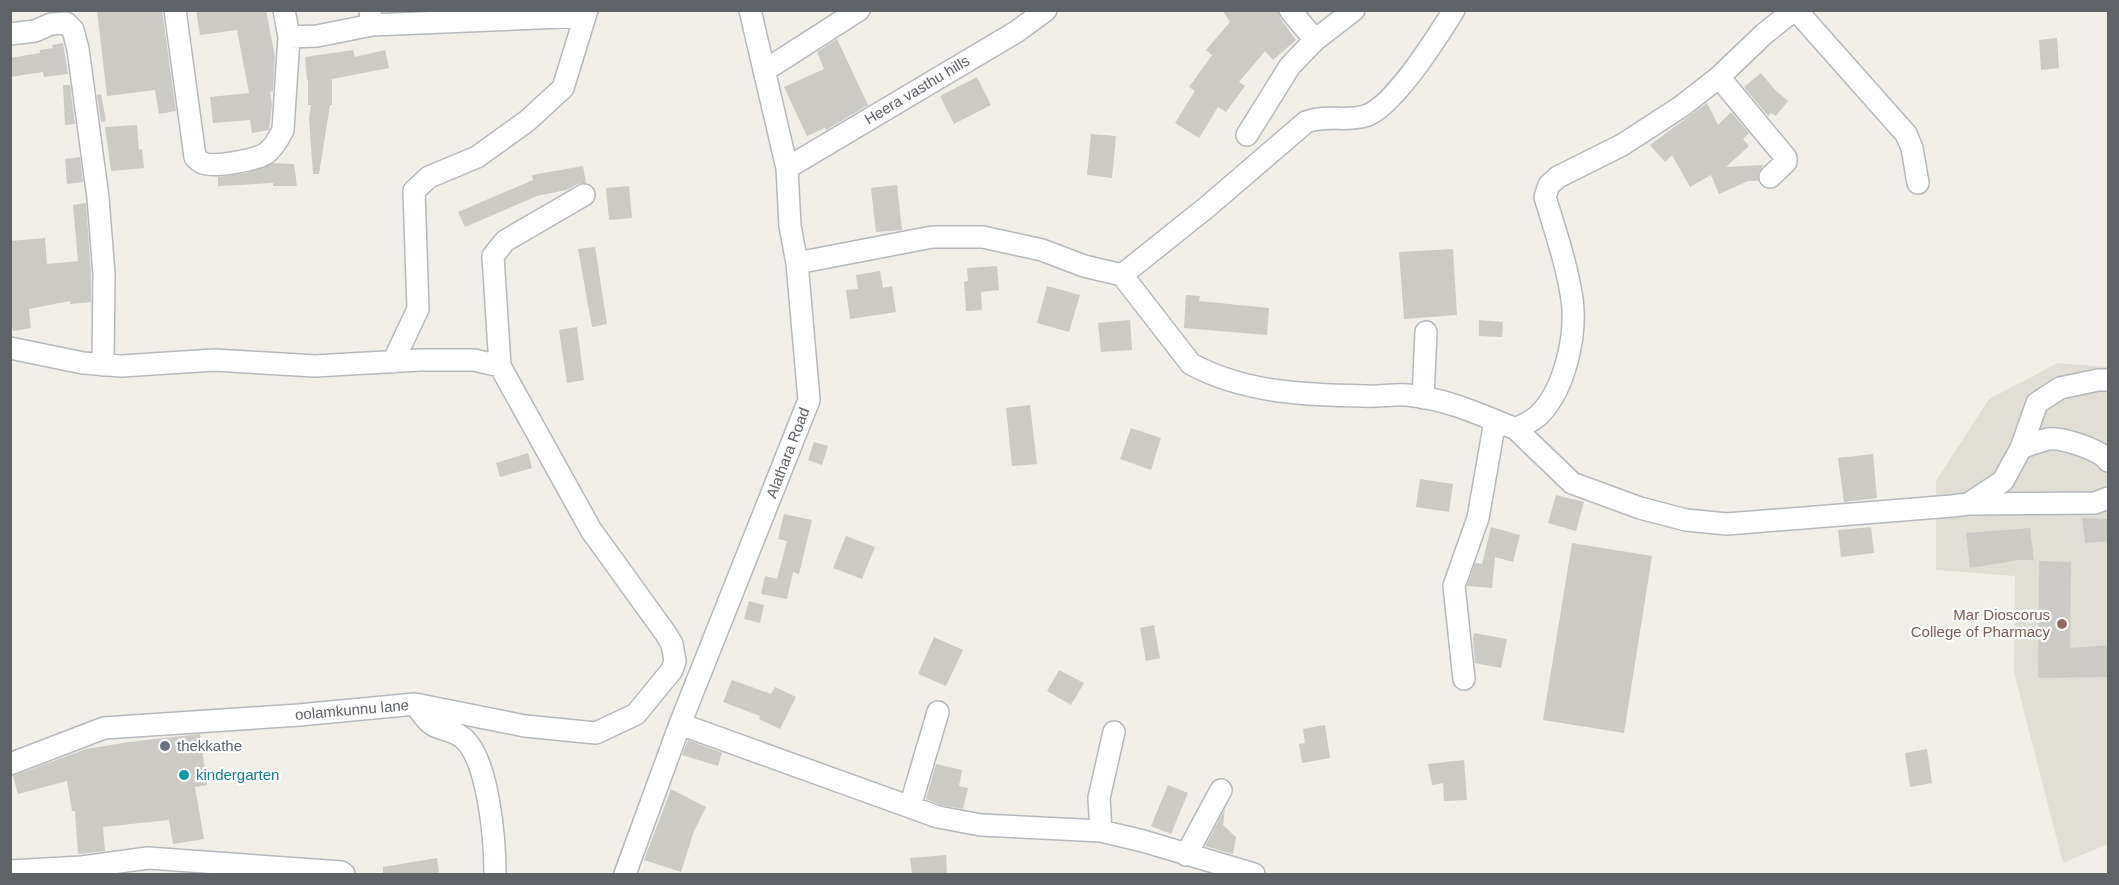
<svg xmlns="http://www.w3.org/2000/svg" width="2119" height="885" font-family="Helvetica,sans-serif">
	<style>
		.education { fill: #e1ded6 }
		.building { fill: #cccac5 }
		.lines { fill: none; stroke-linecap: round; stroke-linejoin: round }
		.minor-casing { stroke: #b5b8bc; stroke-width: 24 }
		.minor { stroke: #fff; stroke-width: 21 }
		.education-dot { fill: #8d6e63; stroke: #fff; stroke-width: 2 }
		.worship-dot { fill: #6b7280; stroke: #fff; stroke-width: 2 }
		.culture-dot { fill: #0f9aa8; stroke: #fff; stroke-width: 2 }
		.labels { text-anchor: middle; stroke-width: 4.5; stroke-linejoin: round; paint-order: stroke }
		.street-label { font-size: 15px; fill: #5f6368; stroke: #fff }
		.education-label { font-size: 15px; fill: #785e54; stroke: #fff; text-anchor: end }
		.worship-label { font-size: 15px; fill: #5b616d; stroke: #fff; text-anchor: start }
		.culture-label { font-size: 15px; fill: #0d838f; stroke: #fff; text-anchor: start }
	</style>
	<rect width="100%" height="100%" fill="#f1efe8"/>
	<path class="education" d="M2058,363l50,4v477l-45,19 -49,-191 1,-96 -79,-6v-89l53,-82z"/>
	<path class="building" d="M97,10h65l14,101 -17,3 -4,-24 -48,6z
		M196,10h70l9,47 -2,34 -3,1 2,13 -3,25 -17,3 -2,-13 -37,3 -3,-26 39,-4 -12,-63 -37,5z
		M1222,10h56l2,8 16,22 -23,20 -8,-9 -26,31 6,4 -19,26 -8,-5 -19,31 -24,-15 20,-32 -6,-4 23,-32 -6,-5 24,-28z
		M2057,38l2,30 -18,2 -2,-30z
		M837,39l31,66 -42,25 -1,-2 -18,8 -23,-49 40,-18 -7,-17z
		M63,43l5,31 -24,3 -1,-5 -33,5v-19l30,-5v-3l13,-2 -1,-3z
		M353,50l2,7 30,-7 4,18 -57,11v26h-2l-11,69h-6l-4,-56 2,-13h-3v-25h-1l-2,-23z
		M1761,73l14,17 13,11 -12,15 -5,-3 -3,3 -24,-29z
		M977,77l14,28 -37,19 -14,-28z
		M63,85h7l5,39 -10,1z
		M101,94l5,27 -5,1 -4,-27z
		M1707,103l11,22 13,-13 18,21 -6,6 6,7 -23,21 37,-2 -5,8v8h-10l-29,13 -8,-19 -21,12 -18,-32 -7,7 -15,-17z
		M137,125l2,25 3,-1 2,19 -33,3 -6,-44z
		M1091,134l25,2 -4,42 -25,-3z
		M80,157l3,25 -16,2 -2,-25z
		M274,163l20,1 3,22h-24v-3l-55,3v-9l29,-4z
		M583,166l3,17 -8,1 -12,6 -29,6 -72,31 -7,-15 75,-32 -1,-5z
		M897,185l5,45 -26,2 -5,-44z
		M629,186l3,32 -23,2 -3,-32z
		M86,203l5,71v28l-21,2v-3l-41,8 2,19 -18,3 -3,-17v-73l35,-3 2,26 31,-3 -5,-56z
		M595,247l12,77 -15,3 -14,-78z
		M1453,249l4,66 -53,4 -5,-67z
		M997,266l2,24 -18,2 1,18 -16,1 -2,-29 4,-1 -1,-13z
		M880,271l3,17 9,-2 4,26 -46,7 -4,-29 12,-1 -2,-14z
		M1047,286l33,9 -11,37 -32,-9z
		M1186,295l14,1 -1,5 70,7 -2,27 -83,-7z
		M1130,320l2,30 -31,2 -3,-29z
		M1479,320l24,2 -1,15 -23,-1z
		M577,327l7,53 -17,3 -8,-53z
		M1030,405l7,59 -25,2 -6,-58z
		M1131,428l30,10 -10,32 -31,-11z
		M814,442l14,4 -6,19 -14,-5z
		M528,453l4,15 -32,9 -4,-14z
		M1873,454l4,44 -33,4 -6,-44z
		M1420,479l33,5 -4,28 -33,-5z
		M1556,495l28,7 -8,29 -28,-8z
		M784,514l28,6 -13,54 -6,-2 -6,27 -26,-5 4,-18 12,3 10,-38 -9,-2z
		M2082,518l27,1v22l-24,2z
		M1491,527l29,8 -7,27 -18,-5 -3,31 -25,-2 8,-23 7,1z
		M1871,527l3,26 -33,4 -3,-27z
		M2030,528l4,32h-15l-49,8 -4,-35z
		M846,536l29,11 -13,32 -29,-11z
		M1572,543l80,13 -28,177 -81,-13z
		M2039,561l32,1 -1,86 39,-3v32l-71,1z
		M749,601l15,4 -4,18 -16,-4z
		M1154,625l6,33 -14,3 -6,-33z
		M1474,633l33,6 -6,29 -26,-5 -2,-24z
		M934,637l29,13 -17,36 -28,-12z
		M1059,670l25,13 -13,22 -24,-14z
		M732,680l39,14 4,-7 21,10 -16,32 -21,-10 1,-3 -37,-14z
		M1325,725l5,33 -28,5 -3,-19 6,-1 -2,-14z
		M200,734l7,51 -12,2 9,52 -31,5 -4,-24 -66,7 2,24 -27,3 -3,-43h-3l-5,-30 -49,13 -5,-18 73,-27 43,-7z
		M688,740l34,13 -4,13 -36,-11z
		M1927,749l5,34 -22,4 -5,-34z
		M1464,760l3,40 -23,1 -1,-18 -11,2 -4,-21z
		M936,764l26,6 -3,16 9,2 -5,21 -22,-4 -15,-6z
		M1168,785l20,8 -17,41 -20,-8z
		M671,789l35,18 -12,24 -13,41 -37,-12z
		M1225,809l-2,16 13,12 -3,17 -28,-8z
		M946,855l1,19h-35l-2,-16z
		M437,858l2,16h-56v-7z"/>
	<g class="lines">
		<g class="minor-casing">
			<path id="minor" d="M175,10l20,147c3,3 5,5 8,6 12,5 51,-3 62,-9 8,-5 14,-16 18,-24l6,-93 -5,-27
				M1290,10l25,30
				M1796,10l110,124 6,14 6,35
				M372,25l212,-9
				M10,34l25,-3 16,-7 15,-1 7,7 5,19 20,149 6,76 -1,91
				M289,37l28,-1 55,-11 -2,-14
				M764,71l95,-61
				M1719,77l67,81v4l-16,15
				M1247,135l43,-69 25,-26 39,-30
				M787,168l229,-136 30,-22
				M797,263l135,-26h51l59,13 42,16 38,9 69,89c54,29 114,31 174,32 14,1 28,-2 42,-1 40,4 72,19 109,34 7,-4 17,-8 23,-14 26,-26 38,-80 33,-116 -5,-34 -17,-69 -27,-102l4,-12 9,-8 64,-32 60,-39 37,-29 45,-43 30,-24
				M1122,275l85,-68 99,-85c20,-8 39,0 59,-6 28,-8 73,-80 89,-106
				M10,348l73,15 39,3 92,-6 101,6 105,-6h54l26,6 91,164 75,104 6,10 3,17 -3,9 -36,44 -40,19 -71,-7 -110,-22 -116,11 -195,13 -94,36
				M393,362l25,-53 -4,-118 15,-14 48,-20 50,-36 36,-33 24,-78
				M500,366l-7,-110 12,-15 79,-46
				M1423,398l3,-66
				M1516,429l56,54 68,25 46,12 41,4 225,-18 16,-2 35,-23 18,-33 16,-45 23,-15 38,-8h10
				M2021,448c9,-3 18,-7 27,-9 13,-2 54,11 60,22
				M1968,504l127,-1 13,-5
				M1464,679l-10,-93 24,-68 17,-97
				M415,704c5,7 11,17 18,21 9,5 22,6 30,13 26,22 32,104 32,136
				M680,724l258,93 43,8 120,6 42,10 111,33
				M910,807l28,-95
				M1101,831l-2,-33 15,-66
				M1186,855l35,-65
				M10,871l72,-4 66,-9 193,14 3,2
				M625,874l55,-150 129,-324 -12,-137 -7,-37 -3,-58 -37,-158"/>
		</g>
		<use href="#minor" class="minor"/>
	</g>
	<circle class="education-dot" cx="2062" cy="624" r="6"/>
	<circle class="worship-dot" cx="165" cy="746" r="6"/>
	<circle class="culture-dot" cx="184" cy="775" r="6"/>
	<g class="labels">
		<g class="street-label">
			<text transform="translate(917 90) rotate(-31)" y="5">Heera vasthu hills</text>
			<text transform="translate(788 453) rotate(-69)" y="5">Alathara Road</text>
			<text transform="translate(352 710) rotate(-5)" y="5">oolamkunnu lane</text>
		</g>
		<g class="education-label">
			<text x="2050" y="620">Mar Dioscorus<tspan x="2050" dy="17">College of Pharmacy</tspan></text>
		</g>
		<g class="worship-label">
			<text x="177" y="751">thekkathe</text>
		</g>
		<g class="culture-label">
			<text x="196" y="780">kindergarten</text>
		</g>
	</g>
	<rect width="2119" height="885" fill="none" stroke="#5f6368" stroke-width="24"/>
</svg>
